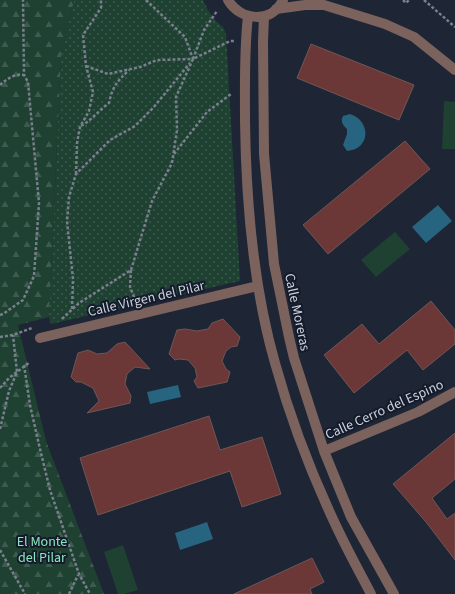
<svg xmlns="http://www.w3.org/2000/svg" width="455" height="594" font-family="'Source Sans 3',sans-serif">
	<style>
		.grass { fill: url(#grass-dots) }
		.forest { fill: url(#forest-firs) }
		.pitch { fill: #1f4132 }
		.water { fill: #27647f }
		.building { fill: #6c3737; stroke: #6f5756 }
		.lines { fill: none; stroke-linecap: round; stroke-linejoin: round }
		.path { stroke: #797f8c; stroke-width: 2.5; stroke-dasharray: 3 2; stroke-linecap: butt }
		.minor { stroke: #7b625d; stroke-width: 10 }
		.labels { text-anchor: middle; stroke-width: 4; stroke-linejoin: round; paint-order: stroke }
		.street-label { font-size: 14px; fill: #ccd1dc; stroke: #141b2b }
		.park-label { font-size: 14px; fill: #8ae5bd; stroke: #141b2b }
	</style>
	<defs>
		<pattern id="grass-dots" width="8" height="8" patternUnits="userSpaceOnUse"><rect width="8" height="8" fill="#1f4132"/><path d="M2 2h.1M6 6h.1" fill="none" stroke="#3e5b4f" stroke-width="1.8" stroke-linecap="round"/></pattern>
		<pattern id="forest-firs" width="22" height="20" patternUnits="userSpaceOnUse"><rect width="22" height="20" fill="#1f4132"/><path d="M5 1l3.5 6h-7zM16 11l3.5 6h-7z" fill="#3e5b4f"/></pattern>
	</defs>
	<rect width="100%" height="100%" fill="#1e2535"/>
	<path class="grass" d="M74,0h129l5,10 8,11 7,6 3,7 14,247 -189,43 -2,-7 12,-260z"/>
	<path class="forest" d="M0,0h74l-13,57 -12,260 -31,8 28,116 58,153h-104z"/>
	<path class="pitch" d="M444,101l11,1v47h-13z
		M395,232l15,17 -34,28 -15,-17z
		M123,545l15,45 -14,4h-6l-14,-42z"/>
	<path class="water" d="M350,114c22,7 20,36 -3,37l-4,-6 4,-11v-5c-4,-4 -7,-7 -4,-13z
		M438,205l14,16 -26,22 -14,-16z
		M178,385l3,12 -31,7 -3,-12z
		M207,522l6,17 -33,11 -5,-17z"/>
	<path class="building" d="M311,44l103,41 -15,35 -102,-42z
		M405,141l25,28 -102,85 -25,-29z
		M431,301l24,29v14l-32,26 -16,-20 -53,43 -30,-38 38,-31 17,20z
		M223,319l17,18 -3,9 -6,1 -5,4 -4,10 4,8 4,3 -3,10 -29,6 -4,-7 3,-4 -2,-9 -7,-8 -9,-1 -4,1 -6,-6 8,-24 8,-1 12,2 11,-2 4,-6z
		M125,342l25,27 -15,-2 -8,7 -2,10 6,12 -1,7 -43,10 12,-12 -6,-13 -12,-6h-5l-5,-5 7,-24 10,-3 9,4 10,-1 10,-9z
		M209,416l11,34 42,-13 19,57 -39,13 -12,-36 -132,44 -18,-57z
		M455,433v46l-23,19 15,21 8,-6v47l-29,-38 -33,-38z
		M312,558l12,24 -14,7 2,5h-78z"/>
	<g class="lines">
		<path class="path" d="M146,0l39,37 8,22
			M403,0l3,3 3,-3
			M424,0l31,27
			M193,59l11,-29 13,-19
			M86,66l22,8 32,-7 17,-7 36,-1
			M0,85c7,-6 15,-12 24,-10
			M81,126c11,-6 18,-16 28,-23 4,-18 8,-21 20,-33
			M174,154l33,-42 24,-18
			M76,174l1,-31 3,-16 9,-16 4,-19 -7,-26 -3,-31 18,-27v-8
			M131,270l-1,17 7,17
			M72,309l1,-30 -6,-58 2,-24 7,-23 34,-34 25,-14 18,-18 37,-45
			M0,315l3,-1 20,-14 11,-24 5,-73 -11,-121 -4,-7 -1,-75
			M62,319l17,-16 52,-33 21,-69 20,-38 5,-33 -1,-33 17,-38 37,-18h4
			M0,337l13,-2 19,-7
			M24,365l6,40 10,44 10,41 29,84 11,20
			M0,388l9,-10 21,-16
			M0,429l9,-38 8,-19 -4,-37
			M0,550l25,44
			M69,594l9,-19"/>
		<path class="minor" d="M228,0c12,21 44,24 55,0
			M276,9l29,-4h19l61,19 29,13 41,33
			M248,16c-4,35 -3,70 -3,105 1,81 8,165 30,242 16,58 38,115 64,169 10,21 21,41 32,62
			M264,16l-1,26 1,112 10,110 15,73 5,21 30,93 11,27 16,39 43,77
			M40,338l218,-52
			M324,451l94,-39 37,-20"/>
	</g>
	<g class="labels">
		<g class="street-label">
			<text transform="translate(146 298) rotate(-13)" y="5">Calle Virgen del Pilar</text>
			<text transform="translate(298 312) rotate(78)" y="5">Calle Moreras</text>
			<text transform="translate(384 409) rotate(-24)" y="5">Calle Cerro del Espino</text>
		</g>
		<g class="park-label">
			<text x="42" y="546">El Monte<tspan x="42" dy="16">del Pilar</tspan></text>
		</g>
	</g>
</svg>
